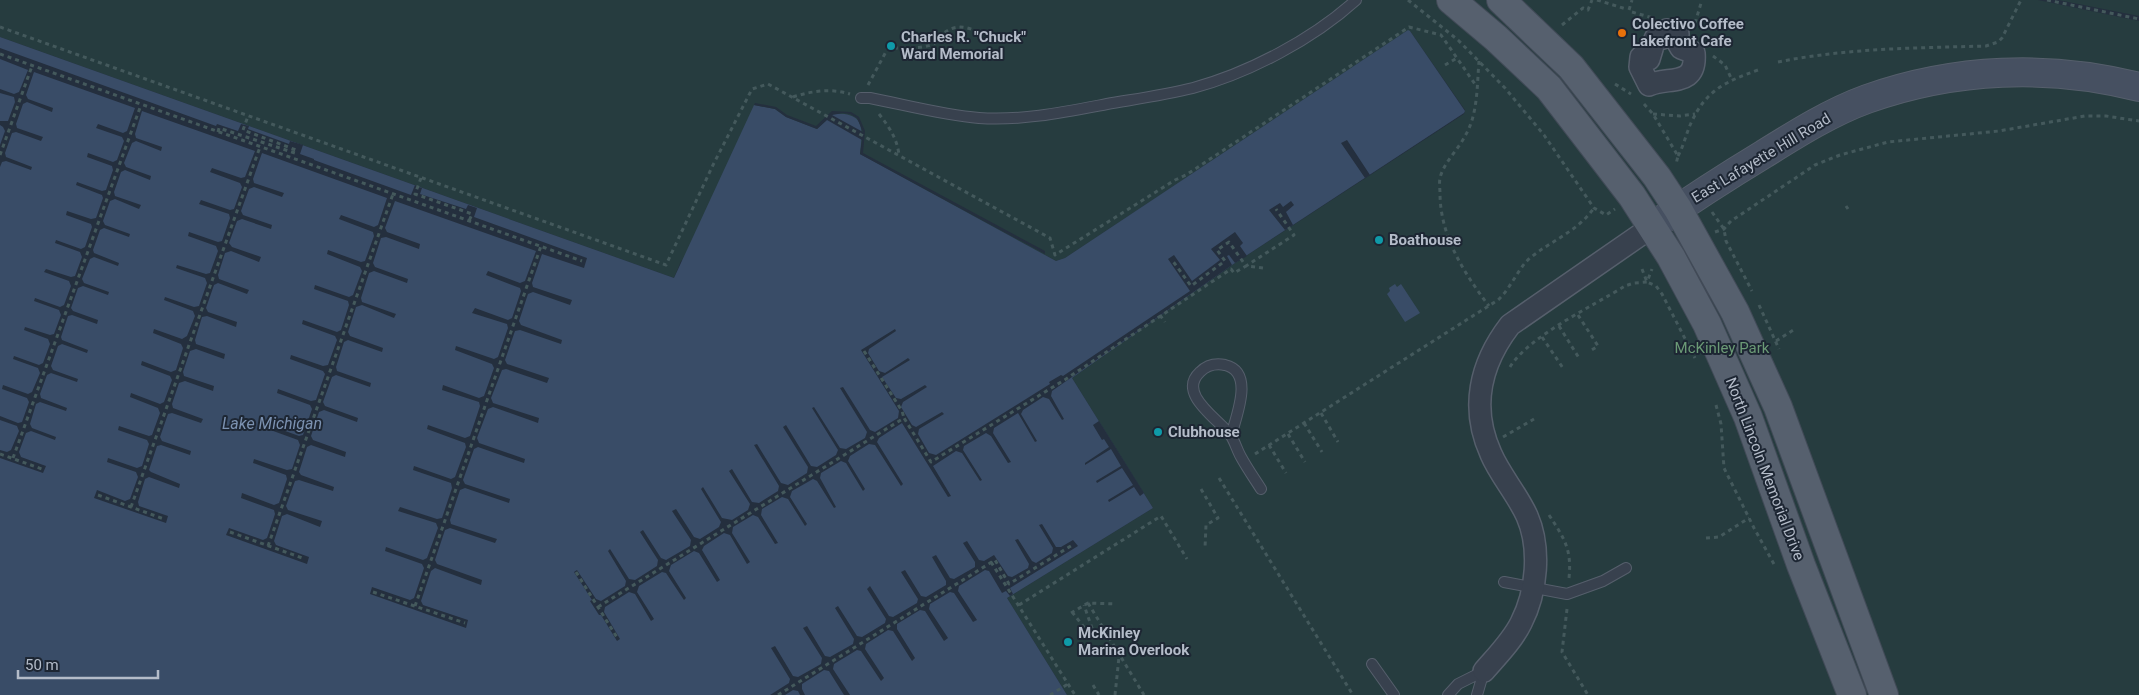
<svg xmlns="http://www.w3.org/2000/svg" width="2139" height="695" font-family="Roboto,sans-serif">
	<style>
		.green { fill: #263c3f }
		.water { fill: #394c67 }
		.pier { fill: #242f3e; fill-rule: evenodd }
		.lines { fill: none; stroke-linecap: round; stroke-linejoin: round }
		.lane-casing { stroke: #565f6c; stroke-width: 12 }
		.street-casing { stroke: #565f6c; stroke-width: 24 }
		.secondary-casing { stroke: #565f6c; stroke-width: 30 }
		.primary-casing { stroke: #414a57; stroke-width: 30 }
		.path { stroke: #44595c; stroke-width: 3; stroke-dasharray: 4 4; stroke-linecap: butt }
		.lane { stroke: #38414e; stroke-width: 10 }
		.street { stroke: #38414e; stroke-width: 21 }
		.secondary { stroke: #465061; stroke-width: 28 }
		.primary { stroke: #56606e; stroke-width: 28 }
		.food-dot { fill: #e8710a; stroke: #1d2633; stroke-width: 2 }
		.culture-dot { fill: #0f9aa8; stroke: #1d2633; stroke-width: 2 }
		.labels { text-anchor: middle; stroke-width: 4; stroke-linejoin: round; paint-order: stroke }
		.poi-label { font-size: 15px; font-weight: bold; fill: #b4bcc9; stroke: #1d2633; text-anchor: start }
		.street-label { font-size: 15px; fill: #b4bcc9; stroke: #1d2633 }
		.park-label { font-size: 15px; fill: #6b9a76; stroke: #1d2633 }
		.water-label { font-size: 16px; font-style: italic; fill: #7c92b1; stroke: #1d2633 }
	</style>
	<rect width="100%" height="100%" fill="#242f3e"/>
	<path class="green" d="M0,0h2038l101,21v674h-1072l-60,-97 146,-90 -81,-130 160,-113 232,-151 1,-4 -55,-79h-2l-343,227 -9,3 -196,-107 -179,107 -7,17 -674,-241z
		M2058,0h81v16z"/>
	<path class="water" d="M1408,30l2,1 55,80 -1,2 -232,152 -160,113 81,130 -146,90 60,97h-1067v-658l674,241 80,-173 21,4 11,8 31,12 16,-15c32,-2 30,14 27,40l196,107 9,-3z
		M1395,284l2,3 4,-3 19,29 -15,9 -18,-28 3,-3 -1,-3z"/>
	<path class="pier" d="M0,48l216,78 1,-2 21,7 3,-7 8,2 -1,3 41,15 1,-3 13,4 -3,9 14,5v1l97,35 4,-10 3,2 4,1 -2,6 46,15 2,-4 9,3 -3,9 113,41 -3,10 -42,-14 -10,29 1,4 39,13 -2,5 -37,-13 -5,2 -9,27 2,4 41,15 -1,4 -41,-14 -5,1 -10,29 2,4 42,14 -2,5 -41,-14 -4,1 -11,28 2,5 46,15 -1,5 -45,-16 -5,2 -11,29 2,5 46,16 -1,4 -46,-16 -4,2 -11,31 2,4 45,15 -1,4 -44,-15 -5,2 -10,30 1,4 46,15 -2,4 -45,-15 -5,2 -10,30 2,4 45,16 -1,5 -46,-17 -4,3 -10,30 2,4 45,15 -2,8 -96,-34 2,-7 38,13 4,-2 10,-30 -2,-4 -37,-13 1,-4 37,13 4,-2 11,-30 -2,-5 -38,-12 2,-4 37,12 5,-1 10,-30 -1,-5 -38,-13 1,-4 37,13 4,-2 11,-30 -1,-4 -38,-14 1,-4 37,13 5,-2 10,-30 -1,-4 -37,-12 1,-5 36,13 5,-2 10,-28 -2,-4 -37,-14 1,-4 38,13 4,-2 10,-29 -1,-4 -35,-11 3,-5 33,12 4,-2 9,-27 -1,-3 -34,-13 2,-4 32,12 5,-2 11,-30 -141,-50 -10,27 2,4 33,12 -1,5 -33,-12 -5,1 -8,25 2,4 33,12 -1,4 -33,-12 -5,2 -8,25 1,4 34,12 -2,4 -32,-13 -6,2 -8,25 2,4 33,12 -1,4 -34,-12 -4,2 -8,25 1,4 34,12 -1,4 -34,-12 -4,2 -9,25 2,4 33,12 -1,4 -33,-12 -5,2 -8,24 2,4 33,12 -1,5 -34,-12 -4,2 -8,25 2,3 33,12 -1,4 -34,-11 -4,1 -9,25 2,4 34,11 -2,6 -33,-13 -5,2 -8,25 2,4 33,12 -2,7 -81,-29 3,-7 34,12 4,-2 8,-24 -1,-4 -33,-12 1,-5 32,12 5,-2 8,-24 -1,-4 -33,-12 1,-4 33,11 5,-1 8,-24 -2,-5 -33,-12 1,-4 33,12 4,-1 9,-26 -2,-4 -33,-12 1,-4 33,12 5,-1 9,-26 -2,-3 -33,-12 1,-4 32,11 5,-1 9,-25 -2,-4 -33,-12 1,-4 34,12 4,-2 8,-25 -1,-4 -34,-12 1,-4 34,12 4,-2 9,-24 -2,-4 -33,-13 1,-4 33,12 4,-1 9,-25 -1,-4 -34,-13 2,-4 33,12 4,-2 9,-27 -125,-45 -9,26 1,4 30,10 -2,4 -28,-10 -5,2 -8,22 2,4 29,10 -1,4 -29,-10 -5,2 -8,22 3,4 29,10 -2,5 -28,-11 -6,2 -7,22 1,4 30,11 -2,4 -29,-11 -4,2 -8,23 2,4 29,10 -1,5 -29,-11 -5,1 -7,23 1,4 29,10 -1,5 -28,-10 -6,2 -7,21 1,4 30,10 -1,5 -28,-10 -6,2 -7,21 1,4 30,11 -2,4 -29,-10 -4,1 -8,23 2,4 29,10 -1,4 -29,-10 -4,1 -8,24 2,2 29,12 -1,4 -30,-11 -4,2 -7,23 1,4 29,10 -2,7 -72,-25 3,-8 28,11 5,-2 8,-22 -2,-5 -29,-10 1,-4 29,10 5,-2 7,-22 -2,-4 -29,-10 1,-4 30,10 3,-1 8,-22 -2,-5 -28,-11 1,-4 29,11 4,-2 8,-22 -2,-4 -29,-11 1,-4 29,11 5,-2 7,-22 -2,-4 -28,-11 1,-4 28,10 5,-3 8,-20 -2,-5 -29,-11 1,-3 29,10 5,-1 8,-23 -2,-5 -29,-10 1,-3 29,9 4,-1 8,-22 -2,-5 -28,-10 1,-4 29,10 4,-1 8,-23 -1,-4 -30,-10 2,-4 29,10 4,-1 8,-22 -2,-4 -30,-11 2,-4 29,10 4,-1 10,-26 -113,-40 -7,23 1,4 26,9 -1,4 -25,-10 -4,2 -8,20 2,4 25,9 -1,4 -25,-10 -4,2 -7,20 1,4 26,9 -2,4 -24,-10 -5,2 -7,20 2,4 25,9 -1,3 -25,-9 -4,2 -7,20 1,3 25,10 -1,3 -24,-9 -4,2 -8,20 2,4 25,9 -1,3 -25,-9 -5,2 -7,20 2,3 25,9 -1,4 -25,-9 -4,1 -7,21 1,3 26,10 -1,3 -25,-9 -4,2 -7,20 2,4 25,9 -1,3 -26,-9 -4,2 -7,19 1,4 26,10 -1,3 -26,-9 -4,2 -6,20 2,4 24,9 -1,3 -24,-9 -5,2 -7,19 2,5 25,9 -3,7 -43,-15v-8l7,2 4,-2 8,-19 -2,-5 -17,-6v-4l18,7 4,-1 7,-20 -2,-4 -25,-9 1,-4 25,9 4,-2 8,-19 -2,-5 -25,-9 1,-3 25,9 4,-2 7,-19 -2,-5 -24,-9 1,-3 25,8 4,-1 7,-19 -2,-5 -25,-9 1,-3 25,9 4,-2 7,-19 -2,-5 -25,-9 2,-3 25,8 4,-1 7,-19 -2,-5 -25,-9 1,-3 25,9 4,-2 7,-20 -1,-3 -25,-9 1,-4 24,8 5,-1 7,-20 -1,-3 -26,-10 1,-3 25,9 4,-1 7,-20 -1,-4 -25,-9 1,-4 25,9 4,-2 7,-19 -2,-4 -26,-9 2,-4 25,9 4,-2 8,-23 -101,-36 -8,23 2,4 25,9 -1,4 -25,-10 -4,2 -7,20 1,4 26,9 -2,4 -25,-9 -4,1 -7,20 1,4 26,10 -1,3 -25,-9 -4,1 -2,5v-22l5,-14 -2,-4 -3,-2v-4h8l7,-19 -1,-5 -14,-4v-4l14,5 5,-2 9,-22 -28,-11z
		M755,103l21,4 11,8 29,11 16,-15 19,1 8,5 6,14 -2,22 182,98v3l-185,-100 2,-14 -35,-20 -10,9 -31,-12 -11,-8 -21,-4zM843,113l7,1 7,4 6,14 -31,-17z
		M1347,140l23,35 -5,3 -24,-35z
		M1291,201l3,4 -8,7 7,13 -8,5 -16,-20 11,-7 3,4z
		M1235,232l8,11 -3,3 7,10 -12,7 -6,-8 -2,1 5,9 -180,126 -1,5 13,23 -2,1 -13,-21 -6,-2 -20,13 -2,4 16,27 -2,1 -17,-29 -24,15 -1,5 18,29 -3,1 -17,-27 -5,-3 -22,13 -1,4 19,30 -2,1 -18,-28 -6,-2 -23,15 18,30 -3,1 -46,-74 -23,15 -2,4 26,42 -2,2 -26,-41 -6,-1 -19,12 -2,5 17,28 -2,2 -17,-28 -5,-2 -20,12 -1,5 16,29 -2,1 -17,-27 -4,-2 -21,12 -2,6 17,27 -2,2 -17,-27 -6,-2 -20,12 -1,6 17,28 -3,1 -17,-27 -5,-2 -20,12 -1,6 18,29 -3,2 -17,-29 -6,-2 -20,13 -2,4 18,30 -3,2 -18,-29 -5,-2 -23,14 -2,6 17,27 -2,2 -18,-27 -4,-1 -23,14 -2,6 17,27 -3,2 -16,-27 -6,-2 -24,15 -1,5 16,27 -3,2 -16,-26h-2l-9,-14 2,-1 -18,-28 3,-2 19,29 5,2 24,-15 1,-5 -18,-30 2,-2 19,30 6,1 22,-14 1,-6 -18,-28 3,-2 18,28 5,2 24,-14 1,-6 -19,-29 4,-2 18,28 6,2 19,-12 2,-5 -20,-33 2,-2 19,31 10,2 16,-10 2,-6 -21,-33 3,-2 20,33 7,1 19,-12 1,-5 -25,-41 3,-1 24,39 7,2 19,-12 1,-6 -25,-40 3,-2 25,41 6,1 19,-12 2,-5 -26,-42 2,-1 26,41 6,1 19,-11 2,-6 -27,-44 3,-1 27,43 5,2 23,-14 1,-7 -38,-61 34,-21 1,2 -27,18 -1,4 11,18 6,2 23,-15 2,2 -28,17 14,21 5,1 24,-14 2,2 -24,15 -2,5 11,18 4,2 26,-15 2,2 -25,15 -1,5 11,19 7,2 114,-71 -1,-2 12,-7 2,1 127,-85 -22,-32 6,-4 18,26 28,-21 -9,-11z
		M1099,421l45,72 -4,3 -6,-9 -25,15 -1,-2 25,-15 -11,-17 -25,15 -1,-2 25,-15 -10,-17 -26,16v-2l24,-16 -5,-8 -2,1 -9,-15z
		M1042,524l14,23h5l12,-7 5,6 -68,42 3,6 -3,2 -4,-5 -4,2 -13,-22 -4,-1 -26,16 -1,5 19,29 -4,2 -19,-29 -4,-1 -20,12 -1,5 19,29 -4,3 -19,-30 -5,-1 -23,14v5l18,29 -3,3 -19,-30 -5,-1 -22,14 -1,5 19,29 -3,3 -20,-30 -4,-1 -23,14 -1,5 17,26h-6l-15,-24 -5,-1 -22,14v5l3,6h-5l-2,-4 -5,-1 -8,5h-15l19,-12 1,-4 -19,-31 4,-2 18,30 5,1 23,-13 1,-6 -19,-30 4,-2 18,30 5,1 23,-13 1,-5 -19,-31 3,-2 19,30 5,1 23,-14 1,-4 -19,-30 3,-3 19,30 4,1 24,-14 1,-4 -17,-27 4,-2 16,26 5,1 20,-12v-4l-14,-24 4,-2 14,23 4,1 21,-12v-5l-12,-19 4,-2 12,19 5,1 10,-6 14,21 4,1 16,-9 1,-4 -14,-24 3,-1 14,22 4,2 16,-10 1,-5 -14,-23z"/>
	<g class="lines">
		<g class="lane-casing">
			<path id="lane" d="M861,98h9c36,7 73,17 109,20 43,3 86,-6 128,-14 29,-5 58,-9 86,-16 56,-15 120,-49 163,-88
				M1231,436c5,-20 24,-64 -6,-71 -10,-2 -18,0 -25,7 -24,22 20,48 31,64 4,6 6,14 10,21 6,11 13,21 20,32
				M1504,582l63,12 36,-13 23,-13
				M1372,664l22,31
				M1448,695l10,-11 26,-13
				M1477,695l7,-24"/>
		</g>
		<g class="street-casing">
			<path id="street" d="M1667,30l11,4 -1,7 4,7 13,5c3,35 -26,23 -45,32l-9,-18 1,-10 8,2 6,-20 8,-1z
				M1484,671c13,-15 28,-30 37,-48 16,-31 20,-75 6,-107 -10,-22 -27,-41 -36,-62 -21,-46 -11,-90 19,-129l143,-99"/>
		</g>
		<g class="secondary-casing">
			<path id="secondary" d="M1653,226c36,-25 73,-49 111,-72 32,-20 67,-42 103,-55 87,-31 182,-35 272,-12"/>
		</g>
		<g class="primary-casing">
			<path id="primary" d="M1451,0l45,38 53,50 83,108 39,61 36,67 41,93 53,148 51,130
				M1501,0l70,67 86,110 21,32 57,103 43,95 106,288"/>
		</g>
		<path class="path" d="M1408,0l50,40 47,48 39,47 50,73 12,7 9,-6
			M1597,0l29,9
			M2047,0l92,19
			M1629,10l3,-10
			M1632,12l21,6
			M1695,23l7,-23
			M1562,25l21,-17 5,2 4,-10
			M0,27l666,238 47,-100 39,-76 16,-5 282,154 5,17 120,-75 11,-5 223,-148 32,8 36,52
			M0,54l582,207
			M1713,56l12,9 7,15
			M1479,61c-2,24 -1,54 -14,75 -7,14 -21,26 -25,42 -1,5 0,11 0,15 0,43 24,80 49,113
			M1778,62c69,-14 139,-14 208,-16l12,-4 4,-4 19,-38
			M1445,65l12,-7
			M1615,84l16,10
			M868,85l20,-37c14,0 30,1 43,-3 5,-2 8,-6 11,-10 11,-11 24,-9 36,-3
			M793,97c19,-6 37,-9 57,-3
			M1644,104l9,10 25,42 -2,8
			M879,114c10,13 18,24 20,41
			M1653,114l27,2 15,-2
			M218,132l1,-4 76,25 1,-3 -53,-20 5,-14
			M0,155l32,-89
			M1678,156c6,-11 8,-22 13,-33 15,-33 34,-41 67,-53
			M421,178l-6,16 57,20 -3,7
			M1846,206l2,3
			M1712,212l12,17 2,12 26,50
			M1715,232l9,-3 7,-8 84,-56 25,-10 48,-13 111,-11 86,-15h21l33,5
			M1263,268l-17,-2 48,-31 -18,-26
			M1642,269l5,13 9,4 6,8 33,64
			M1759,305l20,44
			M1160,315l5,7
			M1578,315l20,31 -8,5
			M1559,326l20,32
			M1542,337l21,31
			M1776,341l19,-12
			M864,351l38,60 2,7
			M1510,367c19,-31 83,-61 115,-81l9,-3 13,-1 5,-13
			M1716,405l5,19 3,44 30,60 21,38
			M1321,413l17,29
			M1304,423l18,29
			M1288,434l17,28
			M1503,437l31,-18
			M1269,445l17,28
			M0,454l42,15
			M1255,454l243,-154c13,-12 21,-33 32,-42 22,-18 47,-26 64,-50
			M13,458l128,-353
			M1219,478l134,217
			M1201,489l17,29 -12,7 -1,23
			M98,495l66,24
			M131,507l129,-360
			M1549,515c15,23 23,34 20,63
			M230,532l75,27
			M1706,538l13,-1 30,-19
			M268,546l125,-352
			M991,562l84,133
			M576,572l42,67
			M373,592l92,31
			M1088,603l56,92
			M1019,605l142,-89 26,43
			M415,606l126,-360
			M598,607l306,-189 27,44 135,-83 165,-110 3,4 12,-7 -17,-24 -12,8 8,11 -34,25 -19,-26
			M1567,609l-5,43 26,43
			M1072,612l19,24 3,-2 -10,-29
			M1071,613l17,-10 28,1
			M1093,685l6,10
			M778,695l217,-135 14,24 65,-40
			M1050,695l18,-11
			M1115,695l4,-38"/>
		<use href="#lane" class="lane"/>
		<use href="#street" class="street"/>
		<use href="#secondary" class="secondary"/>
		<use href="#primary" class="primary"/>
	</g>
	<circle class="food-dot" cx="1622" cy="33" r="5"/>
	<g class="culture-dot">
		<circle cx="891" cy="46" r="5"/>
		<circle cx="1379" cy="240" r="5"/>
		<circle cx="1158" cy="432" r="5"/>
		<circle cx="1068" cy="642" r="5"/>
	</g>
	<g class="labels">
		<g class="poi-label">
			<text x="1632" y="29">Colectivo Coffee<tspan x="1632" dy="17">Lakefront Cafe</tspan></text>
			<text x="901" y="42">Charles R. "Chuck"<tspan x="901" dy="17">Ward Memorial</tspan></text>
			<text x="1389" y="245">Boathouse</text>
			<text x="1168" y="437">Clubhouse</text>
			<text x="1078" y="638">McKinley<tspan x="1078" dy="17">Marina Overlook</tspan></text>
		</g>
		<g class="street-label">
			<text transform="translate(1761 158) rotate(-31)" y="5">East Lafayette Hill Road</text>
			<text transform="translate(1765 469) rotate(69)" y="5">North Lincoln Memorial Drive</text>
		</g>
		<g class="park-label">
			<text x="1722" y="353">McKinley Park</text>
		</g>
		<g class="water-label">
			<text x="272" y="429">Lake Michigan</text>
		</g>
	</g>
	<path d="M18 670v8h140v-8" fill="none" stroke="#b4bcc9" stroke-width="2.5"/>
	<text x="25" y="670" font-size="15" fill="#b4bcc9" stroke="#1d2633" stroke-width="4" paint-order="stroke">50 m</text>
</svg>
